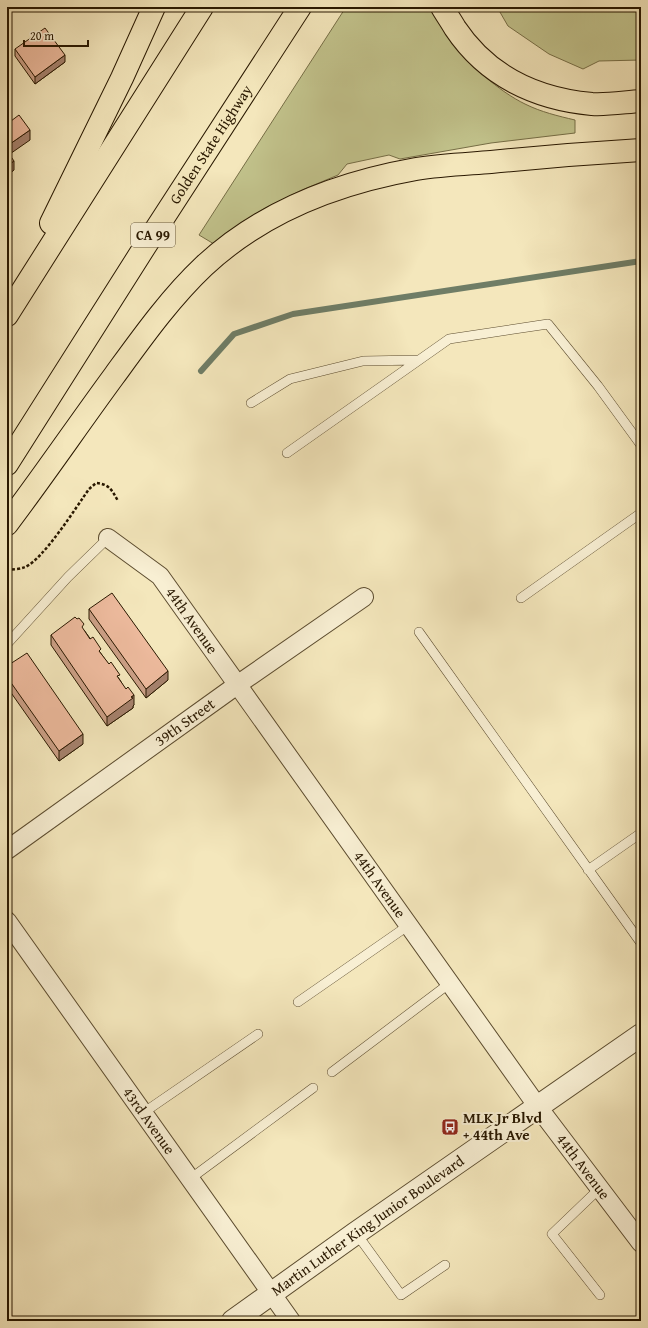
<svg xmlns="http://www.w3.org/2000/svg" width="648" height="1328" font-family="'Gentium Book Plus',serif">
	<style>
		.green { fill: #c2c38c; stroke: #766e46 }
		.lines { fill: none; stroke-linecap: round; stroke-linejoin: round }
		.stream { stroke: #6f7d66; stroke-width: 6 }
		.service-casing { stroke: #5c4c2f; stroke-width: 10 }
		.minor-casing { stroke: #5c4c2f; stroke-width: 20 }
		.tertiary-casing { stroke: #5c4c2f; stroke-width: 24 }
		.motorway-casing { stroke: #291800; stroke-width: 24 }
		.path { stroke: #291800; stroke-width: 2.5; stroke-dasharray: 3 2; stroke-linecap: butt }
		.service { stroke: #f8efd3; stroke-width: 9 }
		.minor { stroke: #f8efd3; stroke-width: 18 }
		.tertiary { stroke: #f8efd3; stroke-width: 22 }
		.motorway { stroke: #f4e7bc; stroke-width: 22 }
		.wall { fill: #cca087; stroke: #291800 }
		.shaded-wall { fill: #a6826e; stroke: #291800 }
		.building { fill: #edba9d; stroke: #291800 }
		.labels { text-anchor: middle; stroke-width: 4; stroke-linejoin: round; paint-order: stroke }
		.shield { fill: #f8efd3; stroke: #67583f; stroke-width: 1 }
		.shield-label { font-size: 14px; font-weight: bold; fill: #291800 }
		.street-label { font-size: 15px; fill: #291800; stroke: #f8efd3 }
		.poi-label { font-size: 15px; font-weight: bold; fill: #291800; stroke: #f8efd3; text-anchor: start }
	</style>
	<rect width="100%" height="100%" fill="#f4e7bc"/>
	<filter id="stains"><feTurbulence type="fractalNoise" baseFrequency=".005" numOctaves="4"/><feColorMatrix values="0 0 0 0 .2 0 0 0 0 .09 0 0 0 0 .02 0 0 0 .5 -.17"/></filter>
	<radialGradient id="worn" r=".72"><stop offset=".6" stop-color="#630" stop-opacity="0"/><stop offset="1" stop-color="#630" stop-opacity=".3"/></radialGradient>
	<path class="green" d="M346,7h87c6,11 11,22 18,32 15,24 49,53 74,65 16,8 33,12 50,16v13l-84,10 -91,16 -11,-4 -42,9 -9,11 -36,15 -37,18 -35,23 -16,13 -15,-9z
		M497,7h144v53l-42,1 -16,8 -34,-15 -41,-28z"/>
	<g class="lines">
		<path class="stream" d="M201,371l33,-37 59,-20 348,-53"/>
		<g class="service-casing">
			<path id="service" d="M251,403l39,-24 73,-18 55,-1
				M287,453l162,-114 99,-15 50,62 43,59
				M521,598l120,-85
				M419,632l222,311
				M7,644l61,-67 40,-39
				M588,870l53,-37
				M298,1002l111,-77
				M332,1072l118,-89
				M143,1113l115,-79
				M190,1179l123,-91
				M600,1188l-48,46 48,61
				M356,1233l45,62 44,-30"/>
		</g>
		<g class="minor-casing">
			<g id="minor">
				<path id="s1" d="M108,538l52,38 378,531 103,136"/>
				<path id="s2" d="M7,850l230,-165 127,-88"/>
				<path id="s3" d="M7,921l284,400"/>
			</g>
		</g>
		<g class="tertiary-casing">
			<g id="tertiary">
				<path id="s4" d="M233,1321l123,-88 285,-198"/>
			</g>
		</g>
		<g class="motorway-casing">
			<g id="motorway">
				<path d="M442,7c4,7 9,14 13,21 32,48 81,71 137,76 16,1 33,-2 49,-3"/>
				<path d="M51,223l71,-145 32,-71"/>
				<path d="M7,315l195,-308"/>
				<path id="s5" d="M7,464l142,-224 151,-233"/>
				<path d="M7,524c37,-49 71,-99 107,-148 27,-37 56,-78 90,-110 59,-55 133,-83 212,-97 25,-4 50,-5 75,-7 50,-5 100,-9 150,-12"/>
			</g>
		</g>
		<path class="path" d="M7,569c5,1 13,0 18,-2 18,-7 52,-61 64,-78l7,-6c13,1 16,7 22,18"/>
		<use href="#service" class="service"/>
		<use href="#minor" class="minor"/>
		<use href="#tertiary" class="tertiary"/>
		<use href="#motorway" class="motorway"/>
	</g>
	<path class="wall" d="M15,49l50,13 -30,22 -20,-28z
		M89,609l79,71 -22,18 -57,-79z
		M84,630l36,50 14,25 -1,1v2l-26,18 -56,-81v-10z
		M7,666l76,78 -24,17 -52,-74z"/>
	<path class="shaded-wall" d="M65,55v7l-30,22v-7z
		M30,130v10l-23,16v-10z
		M14,161v9l-7,6v-10z
		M168,671v9l-22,18v-9z
		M134,695v10l-1,1v2l-26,18v-9z
		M83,734v10l-24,17v-10z"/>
	<path class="building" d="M45,28l20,27 -30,22 -20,-28z
		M19,115l11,15 -23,16v-22z
		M7,151l7,10 -7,5z
		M112,593l56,78 -22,18 -57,-80z
		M75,617l2,2 2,-1 5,6 -2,3 8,12 3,-2 8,12 -2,2 10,13 2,-2 9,13 -3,1 9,13 2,-2 6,8 -3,2 2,1 -26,19 -56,-82z
		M27,653l56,81 -24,17 -52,-74v-11z"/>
	<defs>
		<g id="bus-square" transform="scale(0.9)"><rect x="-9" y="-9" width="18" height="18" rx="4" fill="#8f2418" stroke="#f8efd3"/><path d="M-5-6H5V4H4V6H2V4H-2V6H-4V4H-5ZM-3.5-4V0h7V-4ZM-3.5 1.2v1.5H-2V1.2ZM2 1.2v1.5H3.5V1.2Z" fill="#fff"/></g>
	</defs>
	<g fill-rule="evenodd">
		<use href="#bus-square" x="450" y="1127"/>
	</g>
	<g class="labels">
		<rect class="shield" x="131" y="223" width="44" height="24" rx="3"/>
		<g class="shield-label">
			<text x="153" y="240">CA 99</text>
		</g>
		<g class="street-label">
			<text dy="5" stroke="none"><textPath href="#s5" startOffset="379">Golden State Highway</textPath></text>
			<text dy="5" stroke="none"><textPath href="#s1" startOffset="119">44th Avenue</textPath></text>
			<text dy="5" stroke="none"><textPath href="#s2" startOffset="219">39th Street</textPath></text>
			<text dy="5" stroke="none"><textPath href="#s1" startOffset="443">44th Avenue</textPath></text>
			<text dy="5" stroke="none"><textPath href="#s3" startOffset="245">43rd Avenue</textPath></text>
			<text dy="5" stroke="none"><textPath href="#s1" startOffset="791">44th Avenue</textPath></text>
			<text dy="5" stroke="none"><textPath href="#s4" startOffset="165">Martin Luther King Junior Boulevard</textPath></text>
		</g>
		<g class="poi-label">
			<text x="463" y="1123">MLK Jr Blvd<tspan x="463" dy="17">+ 44th Ave</tspan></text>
		</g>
	</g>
	<rect width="648" height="1328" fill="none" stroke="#f4e7bc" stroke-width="24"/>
	<rect x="8" y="8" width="632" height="1312" fill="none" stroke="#291800" stroke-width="2"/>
	<rect x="12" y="12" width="624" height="1304" fill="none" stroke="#291800"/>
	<path d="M24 40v6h64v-6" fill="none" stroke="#291800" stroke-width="2"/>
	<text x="30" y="40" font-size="12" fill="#291800" stroke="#f8efd3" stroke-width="3" paint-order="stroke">20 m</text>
	<rect width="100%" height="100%" filter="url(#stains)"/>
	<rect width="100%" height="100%" fill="url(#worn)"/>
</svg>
